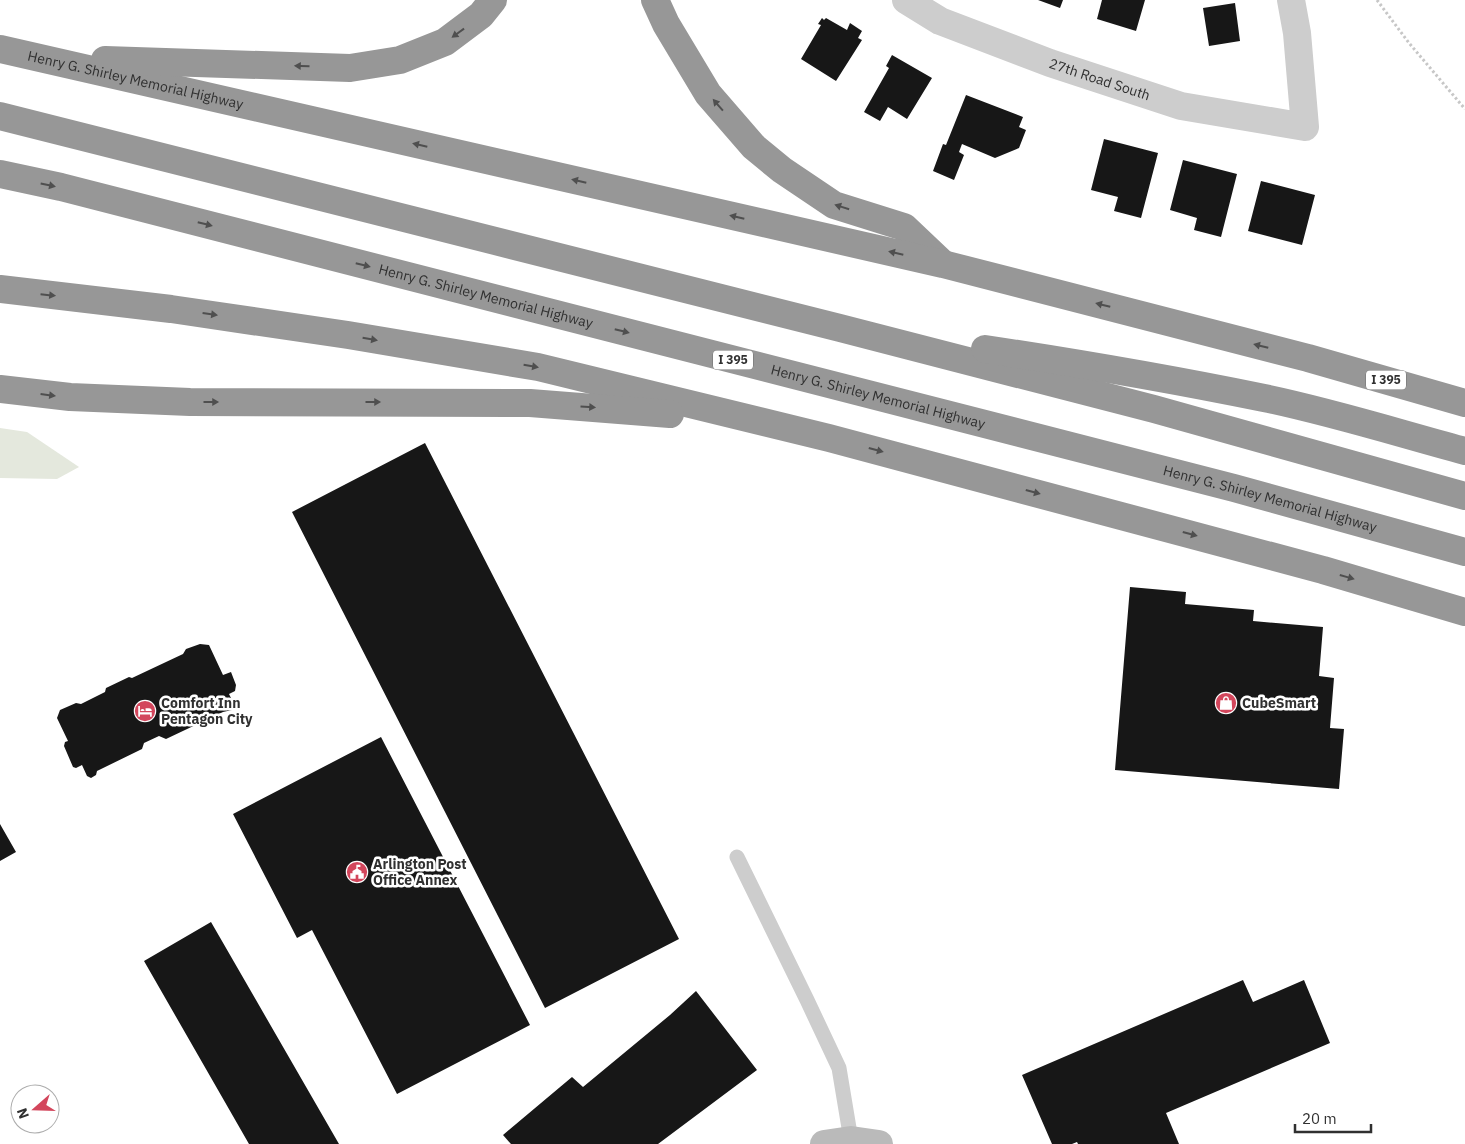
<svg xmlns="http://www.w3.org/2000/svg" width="1465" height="1144" font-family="'IBM Plex Sans',sans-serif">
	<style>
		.green { fill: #e4e8dd }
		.building { fill: #171717 }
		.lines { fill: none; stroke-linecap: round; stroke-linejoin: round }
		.path { stroke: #c7c7c7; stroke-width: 3; stroke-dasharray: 2.5 2.5; stroke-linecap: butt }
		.lane { stroke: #cdcdcd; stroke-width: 15 }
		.street { stroke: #cdcdcd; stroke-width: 28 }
		.secondary { stroke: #bababa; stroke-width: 28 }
		.highway { stroke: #979797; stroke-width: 28 }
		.oneway { fill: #4f4f4f }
		.labels { text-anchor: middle; stroke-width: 5; stroke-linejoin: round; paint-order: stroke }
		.shield { fill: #fff; stroke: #6e6e6e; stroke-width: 1 }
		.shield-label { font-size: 12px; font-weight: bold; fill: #303030 }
		.street-label { font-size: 14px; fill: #303030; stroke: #fff }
		.poi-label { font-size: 14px; font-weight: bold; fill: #303030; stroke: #fff; text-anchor: start }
	</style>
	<rect width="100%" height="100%" fill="#fff"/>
	<path class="green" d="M0,428l27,4 52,35 -22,12 -57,-1z"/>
	<path class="building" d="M1038,0h25l-3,8z
		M1102,0h43l-9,31 -39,-12z
		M1235,3l5,38 -31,5 -6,-38z
		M822,18l2,2 2,-2 21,12 3,-7 12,8 -4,7 4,2 -26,41 -35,-22 20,-34 -3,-1z
		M892,55l40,23 -25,41 -19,-12 -8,14 -16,-9 25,-44 -3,-2z
		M966,95l57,22 -4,10 7,3 -7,18 -24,10 -33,-14 -3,8 5,3 -10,25 -21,-9 10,-27 3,1z
		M1104,139l54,14 -17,65 -27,-7 4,-14 -27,-7z
		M1183,160l54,14 -16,63 -27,-7 3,-12 -27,-8z
		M1261,181l54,14 -13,50 -54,-14z
		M425,443l254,496 -134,69 -253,-496z
		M1130,587l56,5 -1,12 69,6 -1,11 70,6 -4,49 15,2 -4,50 14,1 -5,60 -224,-19z
		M200,644l9,1 14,30 8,-3 5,13 -1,6 -6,3 5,10 -2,6 -9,2 -57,27 -7,-3 -15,7 -2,6 -45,22 -1,4 -5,3 -4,-2 -5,-11 -6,3 -3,-1 -9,-21 1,-4 3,-1 -11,-23 3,-8 16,-7 5,1 24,-12 1,-4 23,-11 3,1 51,-24 3,-5z
		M381,737l149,288 -133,69 -85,-164 -15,8 -64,-124z
		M0,824l16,28 -16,9z
		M211,922l128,222h-90l-105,-183z
		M1243,980l10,22 51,-22 26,63 -164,70 13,31h-101l-1,-2 -5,2h-20l-30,-69z
		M696,991l61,79 -99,74h-147l-8,-9 69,-58 11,10 87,-72z"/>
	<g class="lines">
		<path class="path" d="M1377,0l32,43 56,66"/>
		<path class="lane" d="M737,857l70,143 32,68 12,72"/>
		<path class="street" id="s1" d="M906,0l34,21 110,42 131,43 124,21 -8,-94 -6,-33"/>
		<path class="secondary" d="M824,1144l27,-4 28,4"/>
		<g class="highway">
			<path d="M655,0l11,24 42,70 46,53 28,23 52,35 70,22 38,36"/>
			<path id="s2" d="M0,49l943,215 365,94 157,45"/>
			<path d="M105,60l245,8 50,-8 45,-18 36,-27 12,-15"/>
			<path d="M0,116l840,212 314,81 311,87"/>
			<path id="s3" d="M0,174l61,13 1173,301 231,64"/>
			<path d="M0,289l171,20 177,26 190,32 291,71 494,132 142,42"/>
			<path d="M985,349c93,14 186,30 279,49 68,14 134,35 201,53"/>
			<path d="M0,389l70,8 120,5 340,1 140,11"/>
		</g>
	</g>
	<defs><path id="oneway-solid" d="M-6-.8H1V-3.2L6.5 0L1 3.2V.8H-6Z" transform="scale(1.25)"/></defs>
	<g class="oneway">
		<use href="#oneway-solid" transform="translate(458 33) rotate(144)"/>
		<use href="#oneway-solid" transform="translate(302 66) rotate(-178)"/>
		<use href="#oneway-solid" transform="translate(718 105) rotate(-131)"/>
		<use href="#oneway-solid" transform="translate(420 145) rotate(-167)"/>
		<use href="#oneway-solid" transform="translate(579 181) rotate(-167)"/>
		<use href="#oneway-solid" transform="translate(48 185) rotate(12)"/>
		<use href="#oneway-solid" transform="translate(842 207) rotate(-162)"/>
		<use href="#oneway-solid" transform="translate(737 217) rotate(-167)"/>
		<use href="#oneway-solid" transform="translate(205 224) rotate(14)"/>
		<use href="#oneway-solid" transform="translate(896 253) rotate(-167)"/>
		<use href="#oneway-solid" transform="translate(363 265) rotate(14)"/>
		<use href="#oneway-solid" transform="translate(48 295) rotate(6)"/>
		<use href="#oneway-solid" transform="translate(1103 305) rotate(-166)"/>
		<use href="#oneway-solid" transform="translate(210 314) rotate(8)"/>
		<use href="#oneway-solid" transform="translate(622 331) rotate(14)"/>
		<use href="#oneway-solid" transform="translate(370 339) rotate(10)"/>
		<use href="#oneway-solid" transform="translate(1261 346) rotate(-166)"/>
		<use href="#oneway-solid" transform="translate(531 366) rotate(10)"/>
		<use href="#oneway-solid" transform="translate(48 395) rotate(7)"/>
		<use href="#oneway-solid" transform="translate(211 402)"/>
		<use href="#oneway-solid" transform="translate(373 402)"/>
		<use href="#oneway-solid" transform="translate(588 407) rotate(4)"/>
		<use href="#oneway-solid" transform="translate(876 450) rotate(15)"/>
		<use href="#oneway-solid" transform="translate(1033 492) rotate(15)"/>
		<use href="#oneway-solid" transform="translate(1190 534) rotate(15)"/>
		<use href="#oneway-solid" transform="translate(1347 577) rotate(16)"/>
	</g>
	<defs>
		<g id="shop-disc" transform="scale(1.125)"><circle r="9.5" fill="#d3465c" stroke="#fff"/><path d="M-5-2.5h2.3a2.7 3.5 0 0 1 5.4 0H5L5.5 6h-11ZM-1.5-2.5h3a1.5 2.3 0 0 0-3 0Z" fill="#fff"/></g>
		<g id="hotel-disc" transform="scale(1.125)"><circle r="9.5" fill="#d3465c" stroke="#fff"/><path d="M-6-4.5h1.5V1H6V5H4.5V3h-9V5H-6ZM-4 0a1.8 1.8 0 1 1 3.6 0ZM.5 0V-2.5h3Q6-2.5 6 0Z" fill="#fff"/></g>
		<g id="civic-disc" transform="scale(1.125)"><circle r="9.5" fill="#d3465c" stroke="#fff"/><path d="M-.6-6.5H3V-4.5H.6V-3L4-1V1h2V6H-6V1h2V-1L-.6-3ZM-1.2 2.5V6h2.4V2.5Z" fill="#fff"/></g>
	</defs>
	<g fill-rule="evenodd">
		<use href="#shop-disc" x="1226" y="703"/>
		<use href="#hotel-disc" x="145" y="711"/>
		<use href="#civic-disc" x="357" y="872"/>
	</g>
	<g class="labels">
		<g class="shield">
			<rect x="713" y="350.5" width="40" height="19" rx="4"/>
			<rect x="1366" y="370.5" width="40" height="19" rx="4"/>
		</g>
		<g class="shield-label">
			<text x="733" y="364">I 395</text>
			<text x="1386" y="384">I 395</text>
		</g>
		<g class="street-label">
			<text dy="5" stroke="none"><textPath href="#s1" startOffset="210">27th Road South</textPath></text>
			<text dy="5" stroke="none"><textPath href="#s2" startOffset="139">Henry G. Shirley Memorial Highway</textPath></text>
			<text dy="5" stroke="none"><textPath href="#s3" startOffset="501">Henry G. Shirley Memorial Highway</textPath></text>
			<text dy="5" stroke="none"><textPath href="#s3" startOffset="906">Henry G. Shirley Memorial Highway</textPath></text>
			<text dy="5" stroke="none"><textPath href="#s3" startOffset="1311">Henry G. Shirley Memorial Highway</textPath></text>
		</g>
		<g class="poi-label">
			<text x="161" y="708">Comfort Inn<tspan x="161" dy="16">Pentagon City</tspan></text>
			<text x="1242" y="708">CubeSmart</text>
			<text x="373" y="869">Arlington Post<tspan x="373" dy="16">Office Annex</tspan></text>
		</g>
	</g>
	<g transform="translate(35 1109) rotate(250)"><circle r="24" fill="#ffffff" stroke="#acacac"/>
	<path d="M0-4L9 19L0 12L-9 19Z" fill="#d3465c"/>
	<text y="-8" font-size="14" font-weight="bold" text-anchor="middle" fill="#303030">N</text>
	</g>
	<path d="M1295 1124v8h76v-8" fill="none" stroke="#303030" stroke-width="2.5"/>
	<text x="1302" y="1124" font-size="15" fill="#303030" stroke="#ffffff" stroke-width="4" paint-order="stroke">20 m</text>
</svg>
